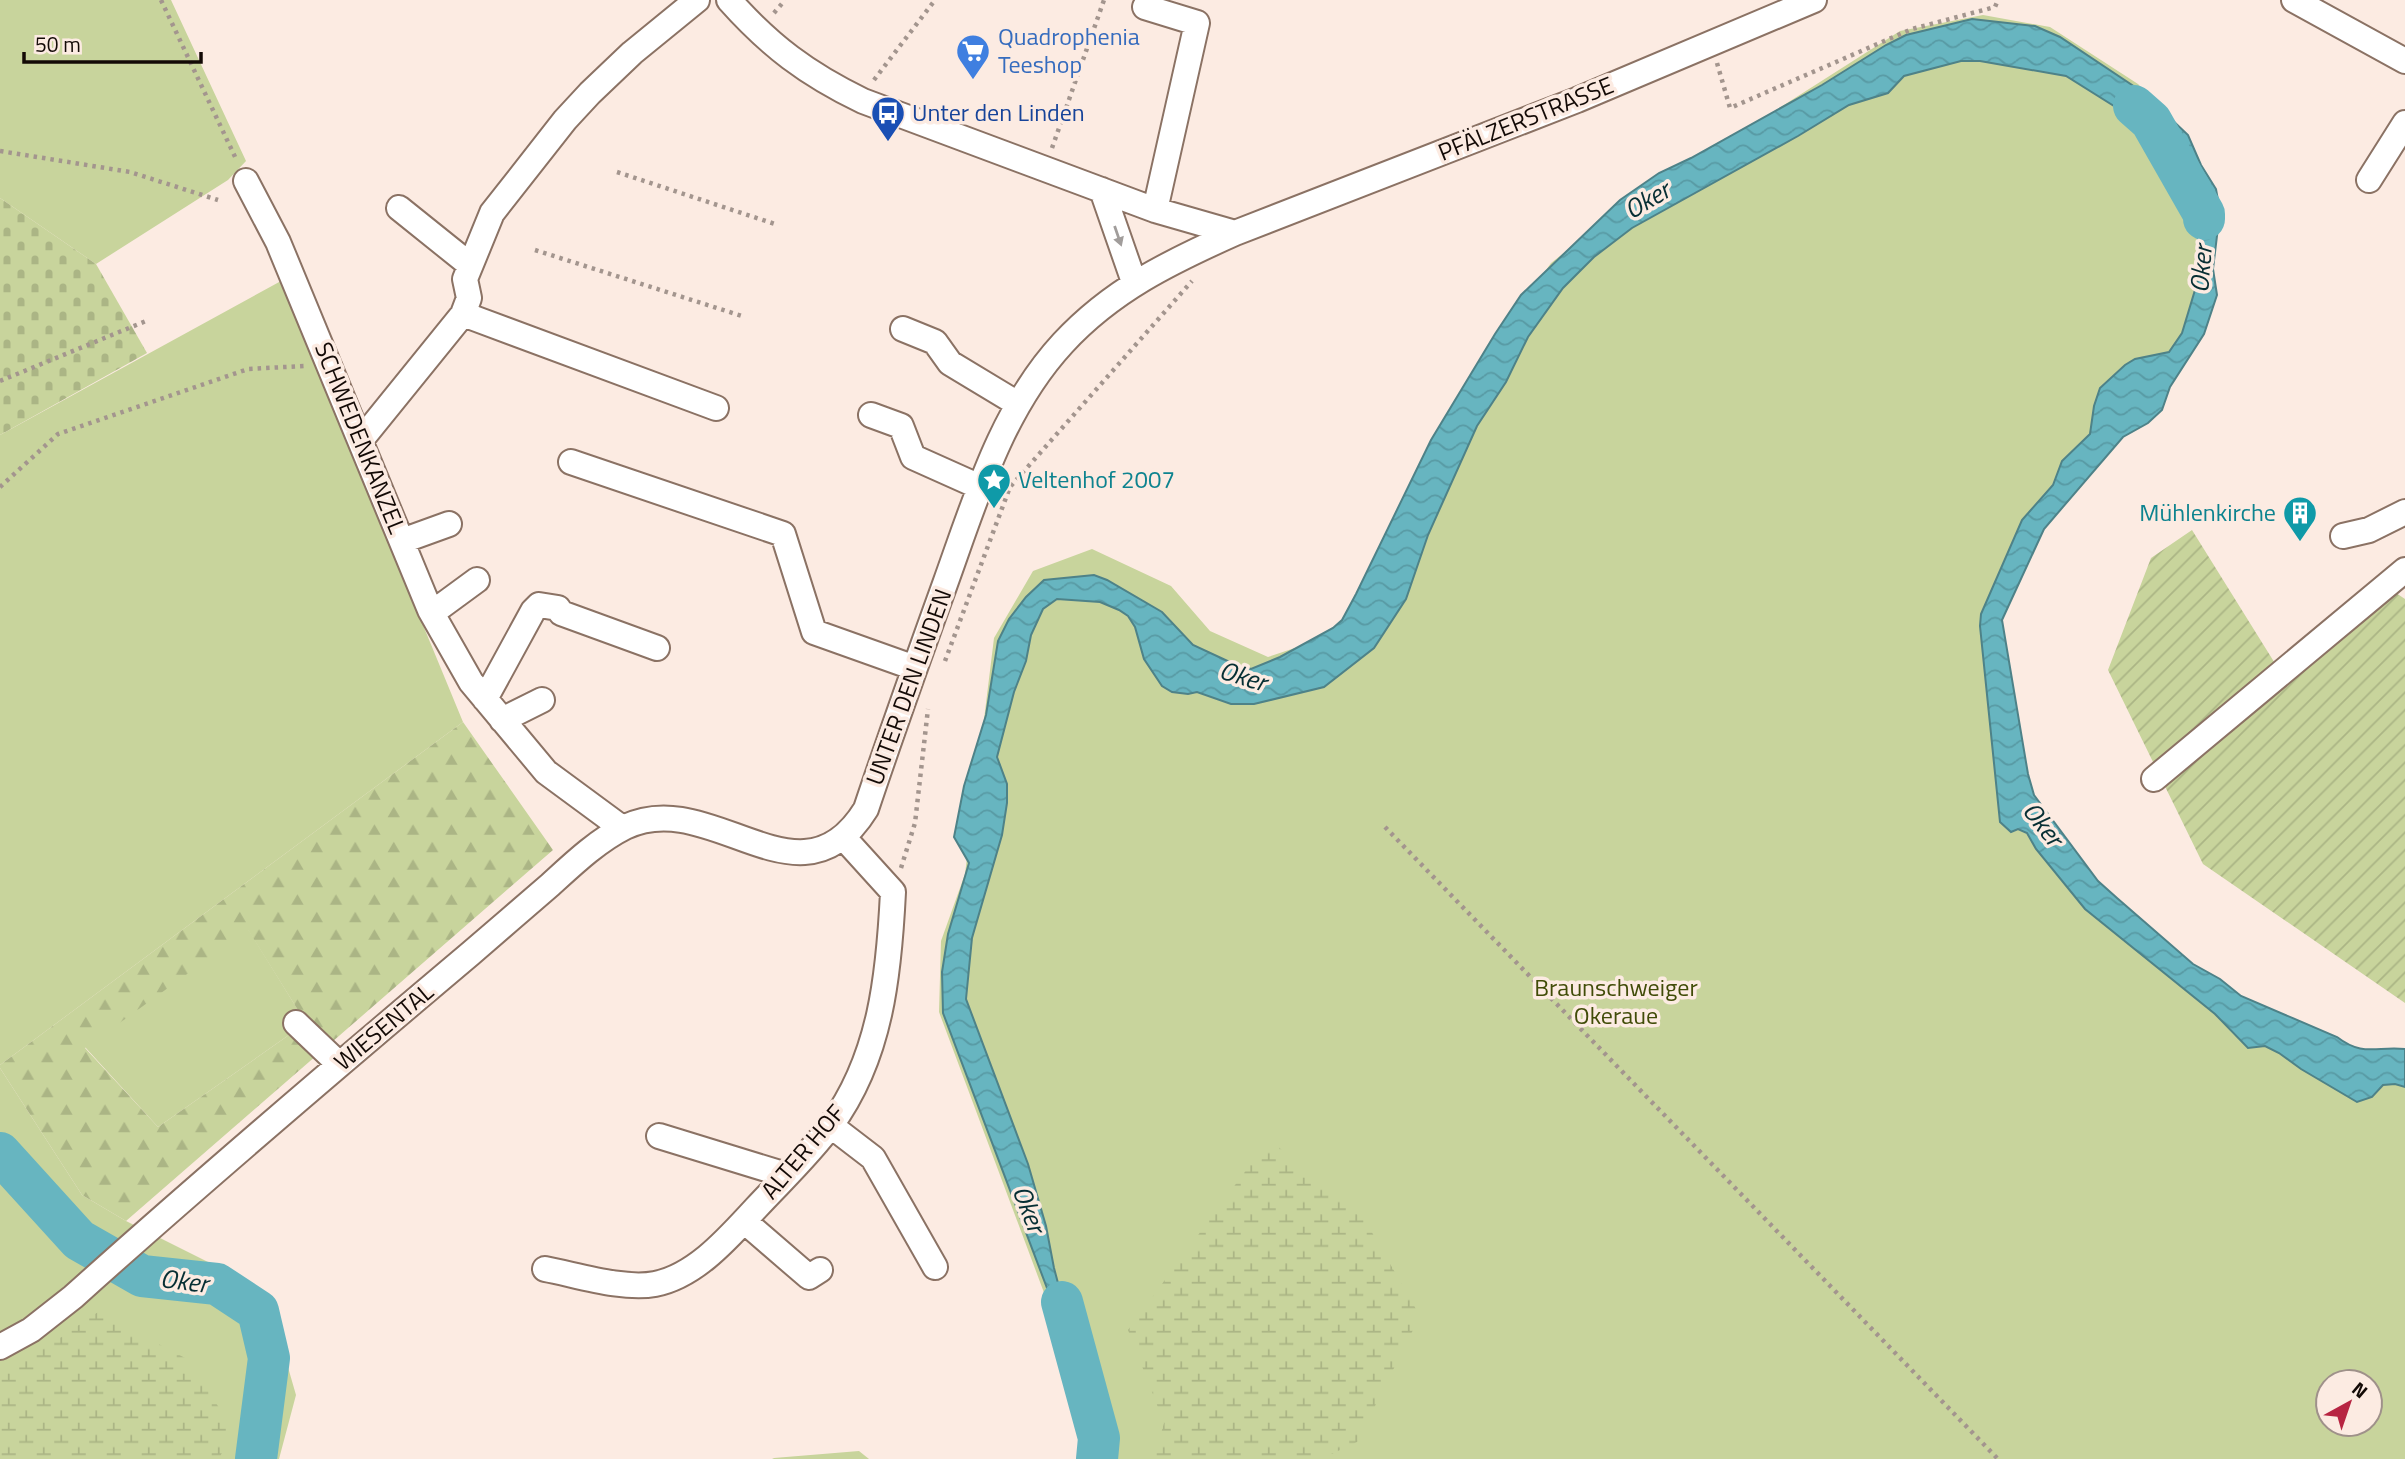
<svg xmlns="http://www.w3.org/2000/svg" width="2405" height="1459" font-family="'Titillium Web',sans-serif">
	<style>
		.green { fill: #c8d49c; fill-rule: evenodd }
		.forest { fill: url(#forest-firs); fill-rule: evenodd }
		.wetland { fill: url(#wetland-marsh) }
		.cemetery { fill: url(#cemetery-stones) }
		.garden { fill: url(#garden-furrows) }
		.water { fill: url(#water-waves); stroke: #4e8288; stroke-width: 2 }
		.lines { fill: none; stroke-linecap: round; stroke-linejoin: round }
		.river { stroke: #67b5c0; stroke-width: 42 }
		.minor-casing { stroke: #8b7264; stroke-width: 28 }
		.path { stroke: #a3958e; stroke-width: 4.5; stroke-dasharray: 3.5 5; stroke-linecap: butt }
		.minor { stroke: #fff; stroke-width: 24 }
		.oneway { fill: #a19d9b }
		.labels { text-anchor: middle; stroke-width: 7; stroke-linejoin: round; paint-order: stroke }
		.shop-label { font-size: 24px; fill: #366cbe; stroke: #fcebe2; text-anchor: start }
		.transit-label { font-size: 24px; fill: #164399; stroke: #fcebe2; text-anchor: start }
		.street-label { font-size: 24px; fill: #130a06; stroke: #fcebe2 }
		.culture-label { font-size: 24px; fill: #0d838f; stroke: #fcebe2; text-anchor: start }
		.park-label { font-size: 24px; fill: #414c08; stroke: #fcebe2 }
		.water-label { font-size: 26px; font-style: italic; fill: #072f34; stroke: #fcebe2 }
	</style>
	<defs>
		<pattern id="forest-firs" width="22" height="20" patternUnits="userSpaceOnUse" patternTransform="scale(1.75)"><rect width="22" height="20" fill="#c8d49c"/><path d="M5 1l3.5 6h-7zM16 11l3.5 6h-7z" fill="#abb585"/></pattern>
		<pattern id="wetland-marsh" width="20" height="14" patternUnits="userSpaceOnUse" patternTransform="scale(1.75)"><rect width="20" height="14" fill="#c8d49c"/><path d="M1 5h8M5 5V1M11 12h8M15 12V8" fill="none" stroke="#abb585"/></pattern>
		<pattern id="cemetery-stones" width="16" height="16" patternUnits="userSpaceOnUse" patternTransform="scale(1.75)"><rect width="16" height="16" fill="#c8d49c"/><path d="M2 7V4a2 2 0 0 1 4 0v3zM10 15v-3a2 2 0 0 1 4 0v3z" fill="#abb585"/></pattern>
		<pattern id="garden-furrows" width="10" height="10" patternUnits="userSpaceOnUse" patternTransform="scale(1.75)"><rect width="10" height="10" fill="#c8d49c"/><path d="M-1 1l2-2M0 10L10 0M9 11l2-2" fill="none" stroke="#abb585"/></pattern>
		<pattern id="water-waves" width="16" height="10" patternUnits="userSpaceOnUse" patternTransform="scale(1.75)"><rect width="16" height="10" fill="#67b5c0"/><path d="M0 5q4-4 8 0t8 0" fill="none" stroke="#589aa4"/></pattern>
	</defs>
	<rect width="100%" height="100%" fill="#fcebe2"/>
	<path class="green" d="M0,0h171l75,161 -18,19 -132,84 -96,-66z
		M1983,15l67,12 88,57 48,49 27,170 -173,222 -43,92 27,177 85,108 114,91 127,67 55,-2v401h-1322l-37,-161 -107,-286 2,-71 24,-67 29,-236 39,-67 59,-22 79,37 39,45 58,26 81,-27 111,-237 91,-130 68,-53 281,-179zM2328,1382h42v42h-42z
		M281,281l182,441 -463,343v-630z
		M248,929l58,94 -148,104 -73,-80z
		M0,1068l82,127 44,26 90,45 54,39 26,90 -17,64h-279z
		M859,1451l10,8h-97l2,-1z"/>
	<path class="forest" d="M463,722l90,128 -427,371 -44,-26 -82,-127v-3zM248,930l58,93 -148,104 -73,-79z"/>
	<path class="wetland" d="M1269,1139l97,83 54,94 -63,126 -36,17h-167l10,-36 -36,-93z
		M98,1312l89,47 46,70 -14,30h-219v-85l48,-28z"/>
	<path class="cemetery" d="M0,198l96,66 51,89 -147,82z"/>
	<path class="garden" d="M2192,530l84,135 105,-82 24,16v404l-202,-139 -95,-194 43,-112z"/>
	<path class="water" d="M1972,19l63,7 25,11 84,56 44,42 13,30 15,24 4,22 -7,58 4,26 -13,39 -34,53 -8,23 -14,13 -25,14 -79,92 -42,91 26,154 6,21 64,86 19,17 76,66 27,15 21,17 96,41c26,20 39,9 68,12v38l-10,-3 -12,1 -11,12 -15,5 -56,-33 -22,-16 -14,-7 -17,2 -33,-34 -130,-105 -49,-60 -9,-16 -9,-4 -7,3 -11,-10 -20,-196 1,-12 41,-94 31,-35 9,-24 28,-27 4,-28 6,-18 25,-23 10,-6 34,-7 13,-19 16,-53v-50l-2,-15 -23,-56 -13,-16 -27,-25 -67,-42 -86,-15h-19l-57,15 -16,17 -39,12 -51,31 -166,92 -38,29 -31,31 -35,49 -22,45 -29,44 -49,109 -22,64 -32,49 -50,39 -70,17h-23l-34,-12 -9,2 -16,-2 -10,-6 -18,-27 -9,-32 -7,-11 -9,-6 -19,-8 -43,-3 -14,10 -12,26 -5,26 -12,31 -17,65 10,27v19l-5,32 -30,103 -6,61 62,165 18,62 8,42 45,170 -49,-142 -107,-283 -1,-41 6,-38 21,-71 -15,-26 10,-51 22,-71 12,-74 11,-22 17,-22 18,-17 50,-5 13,5 55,32 31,33 41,19 17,5 29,-12 53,-29 9,-8 14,-26 75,-154 64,-106 26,-39 99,-95 39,-27 32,-15 131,-73 64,-40 20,-10z"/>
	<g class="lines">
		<path class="river" d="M2134,106l17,15 53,93v5
			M0,1153l79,87 63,36 75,8 41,27 11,47 -13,101
			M1062,1302l37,136 -2,21"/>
		<g class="minor-casing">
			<path id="minor" d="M729,0c41,46 78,74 134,101l292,109 80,23
				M2294,0l111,61
				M1145,7l52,16 -42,187
				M2369,180l36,-57
				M246,181l32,61 152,368 41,72 75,90 76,56
				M1102,190l32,92
				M399,208l71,57
				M463,314l253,94
				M903,329l32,13 15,21 68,41
				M871,415l30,11 12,31 67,30
				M361,440l102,-126 6,-16 -4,-19 27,-66 73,-93 25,-27 42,-40 65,-53
				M571,462l212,72 31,98 101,36
				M2343,536l26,-6 36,-18
				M402,541l47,-17
				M432,613l45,-33
				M485,699l48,-88 6,-6 19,3 3,5 96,35
				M502,720l40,-20
				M2154,779l251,-209
				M296,1023l43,41
				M830,1125l43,33 62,109
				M659,1136l127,39
				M744,1221l65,56 11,-7
				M545,1269c32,6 78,21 110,15 41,-8 74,-47 101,-76 25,-27 53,-53 75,-83 50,-68 58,-151 62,-233l-49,-54
				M0,1347l31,-17 42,-33c130,-117 263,-230 397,-343 27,-23 53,-46 80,-69 23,-21 47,-44 75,-58 87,-42 175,89 241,-18 25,-75 52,-150 79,-225 30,-83 56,-174 118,-241 49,-53 107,-81 172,-110l342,-133 237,-100"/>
		</g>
		<path class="path" d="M161,0l76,161
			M774,13l11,-13
			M1717,63l13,45 182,-79 83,-22 3,-7
			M874,80l61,-80
			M1052,148l52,-148
			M0,151l130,21 88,28
			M617,172l161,53
			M535,250l207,66
			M0,381l146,-60
			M0,487l58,-53 190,-65 56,-3
			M945,661l65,-174 182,-206
			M1385,827l613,632
			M901,868l14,-45 13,-114"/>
		<use href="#minor" class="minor"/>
	</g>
	<defs><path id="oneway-solid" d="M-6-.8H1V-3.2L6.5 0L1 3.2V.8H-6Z" transform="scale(1.75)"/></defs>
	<use class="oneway" href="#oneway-solid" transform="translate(1118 236) rotate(71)"/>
	<defs>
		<g id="supermarket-pin" transform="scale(1.75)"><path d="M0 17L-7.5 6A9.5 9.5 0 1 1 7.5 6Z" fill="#3f7fe0" stroke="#fcebe2"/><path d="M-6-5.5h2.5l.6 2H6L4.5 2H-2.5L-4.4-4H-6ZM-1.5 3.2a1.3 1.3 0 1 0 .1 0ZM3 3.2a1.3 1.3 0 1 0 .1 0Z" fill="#fff"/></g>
		<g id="bus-pin" transform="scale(1.75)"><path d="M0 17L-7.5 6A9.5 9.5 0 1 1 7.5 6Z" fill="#1a4fb4" stroke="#fcebe2"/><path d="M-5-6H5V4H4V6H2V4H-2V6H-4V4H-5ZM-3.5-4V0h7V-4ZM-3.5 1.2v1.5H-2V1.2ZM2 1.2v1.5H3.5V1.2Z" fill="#fff"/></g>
		<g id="sight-pin" transform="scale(1.75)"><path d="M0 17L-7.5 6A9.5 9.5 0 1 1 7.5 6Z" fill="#0f9aa8" stroke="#fcebe2"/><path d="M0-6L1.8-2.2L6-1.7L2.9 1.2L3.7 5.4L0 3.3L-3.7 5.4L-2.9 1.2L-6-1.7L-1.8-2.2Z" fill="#fff"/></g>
		<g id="building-pin" transform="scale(1.75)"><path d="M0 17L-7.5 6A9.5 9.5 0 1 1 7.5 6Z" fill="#0f9aa8" stroke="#fcebe2"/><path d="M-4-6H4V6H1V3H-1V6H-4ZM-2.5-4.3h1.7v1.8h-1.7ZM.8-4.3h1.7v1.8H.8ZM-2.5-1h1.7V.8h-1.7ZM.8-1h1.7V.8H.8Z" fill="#fff"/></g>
	</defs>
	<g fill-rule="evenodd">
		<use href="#supermarket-pin" x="973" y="51"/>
		<use href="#bus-pin" x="888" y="113"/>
		<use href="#sight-pin" x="994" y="480"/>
		<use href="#building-pin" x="2300" y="513"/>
	</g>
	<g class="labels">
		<g class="shop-label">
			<text x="998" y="45">Quadrophenia<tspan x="998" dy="28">Teeshop</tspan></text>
		</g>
		<g class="transit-label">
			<text x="912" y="121">Unter den Linden</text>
		</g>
		<g class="street-label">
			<text transform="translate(1526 119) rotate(-22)" y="8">PFÄLZERSTRASSE</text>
			<text transform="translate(360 438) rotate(68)" y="8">SCHWEDENKANZEL</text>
			<text transform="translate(909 687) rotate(-70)" y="8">UNTER DEN LINDEN</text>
			<text transform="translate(384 1027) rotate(-40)" y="8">WIESENTAL</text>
			<text transform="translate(803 1152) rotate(-50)" y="8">ALTER HOF</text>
		</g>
		<g class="culture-label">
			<text x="1018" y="488">Veltenhof 2007</text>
			<text x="2276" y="521" text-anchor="end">Mühlenkirche</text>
		</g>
		<g class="park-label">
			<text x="1616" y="996">Braunschweiger<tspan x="1616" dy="28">Okeraue</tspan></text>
		</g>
		<g class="water-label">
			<text transform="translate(1647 200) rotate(-31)" y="9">Oker</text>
			<text transform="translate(2201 269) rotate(-85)" y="9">Oker</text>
			<text transform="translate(1243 676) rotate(17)" y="9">Oker</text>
			<text transform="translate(2043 824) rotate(52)" y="9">Oker</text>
			<text transform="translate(1029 1209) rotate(69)" y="9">Oker</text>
			<text transform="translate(184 1281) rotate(7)" y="9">Oker</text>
		</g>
	</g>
	<g transform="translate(2349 1403) rotate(40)"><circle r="33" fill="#fcebe2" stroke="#9f918a" stroke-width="2"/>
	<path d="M0-5L12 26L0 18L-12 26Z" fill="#b72542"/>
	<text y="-10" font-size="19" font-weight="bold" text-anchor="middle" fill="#130a06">N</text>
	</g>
	<path d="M24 52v10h177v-10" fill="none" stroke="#130a06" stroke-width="3.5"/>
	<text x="35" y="52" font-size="21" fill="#130a06" stroke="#fcebe2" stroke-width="5" paint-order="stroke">50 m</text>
</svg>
